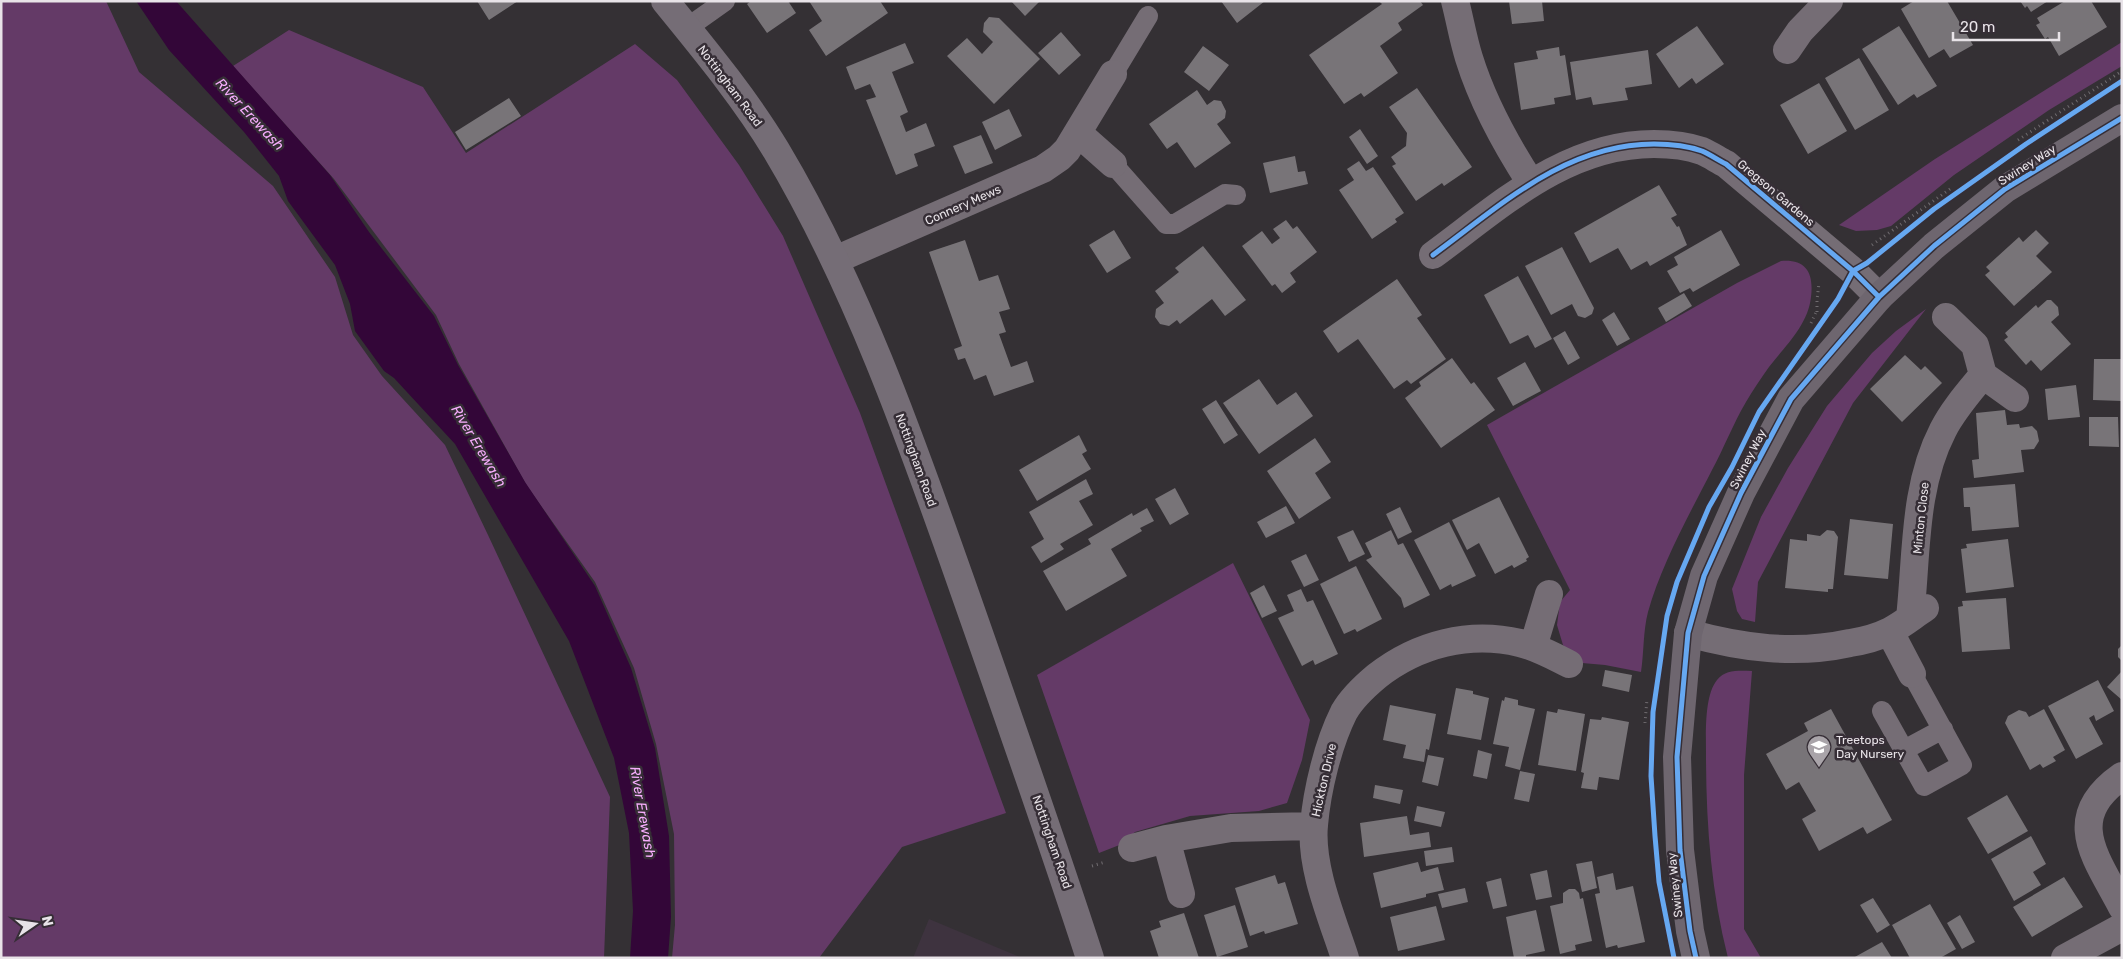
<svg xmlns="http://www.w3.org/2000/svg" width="2123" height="959" font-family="Rubik,sans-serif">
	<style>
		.built { fill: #3e333f }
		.green { fill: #643a67 }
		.water { fill: #330638 }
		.building { fill: #787478 }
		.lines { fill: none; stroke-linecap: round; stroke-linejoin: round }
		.path { stroke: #706c70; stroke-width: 3; stroke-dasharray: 1 4; stroke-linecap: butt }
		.lane { stroke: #756d75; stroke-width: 20 }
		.street { stroke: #756d75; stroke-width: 28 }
		.secondary { stroke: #6e666f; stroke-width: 28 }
		.primary { stroke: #756d76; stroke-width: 28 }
		.cycleway-casing { stroke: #362e36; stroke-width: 8 }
		.cycleway { stroke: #66a8f1; stroke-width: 5 }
		.labels { text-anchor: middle; stroke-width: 5; stroke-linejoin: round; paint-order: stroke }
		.street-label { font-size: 12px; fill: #e8e3e8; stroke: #362e36 }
		.poi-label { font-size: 12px; fill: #e8e3e8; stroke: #362e36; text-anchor: start }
		.water-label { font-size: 14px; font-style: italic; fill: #f7adfd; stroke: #362e36 }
	</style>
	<rect width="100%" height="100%" fill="#343034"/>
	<path class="built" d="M929,919l93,39h-109z"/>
	<path class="green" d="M1,1h105l33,71 134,114 62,91 18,58 29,41 63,69 43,90 122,262 -6,161h-603z
		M289,30l134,57 43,66 169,-109 42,36 62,85 44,71 77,177 146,400 -104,34 -83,111h-147l3,-33 -1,-91 -18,-90 -22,-76 -39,-86 -68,-96 -68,-122 -23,-49 -102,-136 -101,-113z
		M2122,42v24l-73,44 -95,65 -63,51 -14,4 -21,1 -17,-6 96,-66z
		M1781,261c25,-2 33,12 30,36 -3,28 -25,48 -42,70 -8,11 -16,23 -23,35 -13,22 -22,46 -34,68 -22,43 -51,95 -64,142 -5,19 -4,41 -7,60l-36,-7 -23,-2 -9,-5 -10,-13 -6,-20 3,-23 10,-12 -83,-165 250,-142z
		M1926,309l-73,94 -95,179 -3,40 -13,-3 -5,-8 -5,-22 29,-72 27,-49 39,-62 45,-53 24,-22z
		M1233,563l77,157 -8,40 -15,43 -28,8 -69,5 -55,16 -13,12 -23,9 -62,-178z
		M1752,671l-8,104v154l17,29h-33c-17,-67 -22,-135 -22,-204 0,-20 -2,-58 11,-74 9,-11 22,-9 35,-9z"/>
	<path class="water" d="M136,1h40l154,174 39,57 65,84 24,49 67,117 70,104 36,82 24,80 14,88 2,81 -3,41h-38l3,-47 -4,-78 -15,-75 -45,-117 -114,-197 -61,-66 -10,-7 -29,-40 -5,-27 -15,-39 -47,-64 -9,-25 -35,-44 -75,-82z"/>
	<path class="building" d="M477,1h41l-29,19z
		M751,1h37l8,12 -29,20 -20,-29z
		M809,1h71l8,12 -62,43 -17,-26 13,-9z
		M1011,1h29l-15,15z
		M1221,1h44l-28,22z
		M1379,1h41l3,4 -25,18 4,7 -22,16 18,27 -34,24 -3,-4 -17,11 -35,-49 73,-51z
		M1509,1h33l2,20 -32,3z
		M1914,1h33l26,44 -23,13 -6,-9 -15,9 -28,-49z
		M2020,1h28l-17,11 -4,-6 -2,2z
		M2065,1h26l16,26 -48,29 -11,-19 -3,2 -9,-14 4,-2 -3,-5z
		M989,17l10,1 41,41 -46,45 -47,-48 20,-18 15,16 11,-12 -10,-10 1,-9z
		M1697,26l27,38 -28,20 -4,-6 -13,10 -23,-34z
		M1899,26l38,60 -20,12 -3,-4 -16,11 -36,-56z
		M1061,32l20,23 -22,20 -21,-22z
		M905,43l9,20 -22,9 16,40 -8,4 6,16 20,-9 9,23 -21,8 4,12 -22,9 -30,-75 10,-3 -6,-13 -15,6 -9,-23z
		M1203,46l26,19 -20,26 -25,-19z
		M1559,47l1,9 5,-1 6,40 -17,3 1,6 -34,6 -7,-47 24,-4 -2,-8z
		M1648,50l4,34 -27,4 3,12 -35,5 -2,-8 -15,3 -6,-38z
		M1859,58l30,52 -34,20 -30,-52z
		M1819,83l28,48 -39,23 -28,-49z
		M1417,88l55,79 -28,19 -2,-3 -26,18 -24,-35 4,-2 -5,-7 15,-11 1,-13 -18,-26z
		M1197,90l10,15 7,-5 7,1 5,10 -1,7 -8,6 14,19 -36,25 -18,-26 -10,7 -18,-25z
		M509,98l12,18 -55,34 -11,-18z
		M1009,109l13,27 -27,14 -13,-28z
		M1360,129l18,27 -11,8 -18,-27z
		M981,135l12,28 -28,11 -12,-28z
		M1295,156l3,16 7,-1 3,13 -38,9 -7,-30z
		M1359,161l7,10 7,-4 31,46 -9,6 2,3 -25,17 -33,-49 15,-10 -7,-11z
		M1659,185l18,30 -6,3 6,9 2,-1 8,19 -37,21 -3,-5 -16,9 -13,-22 -28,15 -16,-30z
		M1286,220l7,9 4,-3 20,26 -27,21 6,9 -14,11 -7,-9 -3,2 -30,-40 20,-15 10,13 8,-6 -7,-9z
		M1114,230l17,28 -24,15 -18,-28z
		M1721,230l19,35 -47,27 -3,-4 -10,5 -13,-22 11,-6 -4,-8z
		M2036,230l13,13 -13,13 16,16 -38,34 -29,-31 5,-4 -4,-4 33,-30 4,5z
		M965,240l14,41 19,-6 12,34 -11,3 7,20 -7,2 12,33 16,-6 7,21 -40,14 -8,-21 -12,5 -9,-22 -7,2 -4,-11 8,-3 -33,-94z
		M1203,246l43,54 -21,16 -13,-17 -32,25 -3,-4 -8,6 -9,-2 -5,-7 1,-8 8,-6 -9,-12 24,-19 -4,-4z
		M1562,247l32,61 -2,6 -7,4 -7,-2 -6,-12 -21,11 -26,-49z
		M1518,276l34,63 -17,9 -7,-13 -18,9 -26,-49z
		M1397,279l25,36 -5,3 29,41 -35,25 -4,-4 -13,9 -36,-50 -20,14 -15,-22z
		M1684,293l8,13 -26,16 -8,-14z
		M2047,300h4l7,7 1,8 -8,7 20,22 -30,27 -10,-11 -5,5 -22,-25 4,-3 -3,-4 31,-28 2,3z
		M1614,312l16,27 -13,7 -15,-26z
		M1565,331l15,27 -12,7 -15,-27z
		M1905,355l16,15 4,-4 17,17 -40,39 -32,-33z
		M1452,358l19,26 3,-2 21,28 -54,38 -36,-50 16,-12 -2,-4z
		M2094,359h28v42l-29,-1z
		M1525,362l16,29 -28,15 -16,-28z
		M1259,379l18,26 19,-13 17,24 -54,38 -36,-51z
		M2076,385l4,32 -32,3 -3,-31z
		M1216,400l22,35 -14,9 -22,-35z
		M2005,410l2,15 12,-1 1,4 12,-2 5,5 2,10 -5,8 -13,1 3,22 -50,6 -2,-18 7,-1 -3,-46z
		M2089,417h29l1,30 -30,-1z
		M1079,435l8,16 -5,3 9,15 -54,32 -18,-31z
		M1315,438l16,24 -16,11 16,25 -32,21 -32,-48z
		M1086,479l7,15 -14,7 14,24 -33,19 4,5 -23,14 -10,-16 13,-8 -15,-27z
		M2015,484l4,43 -47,4 -2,-24h-6l-1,-19z
		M1175,488l14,26 -19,11 -15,-26z
		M1499,497l30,60 -3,2 1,2 -13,7 -2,-3 -17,9 -16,-31 -12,7 -15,-30z
		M1286,506l9,17 -29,15 -9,-16z
		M1400,507l12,25 -14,7 -12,-25z
		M1147,508l7,13 -14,7 2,3 -31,18 16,27 -61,35 -23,-40 48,-27 -3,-5 44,-26 1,3z
		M1850,519l43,5 -5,55 -44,-4z
		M1449,522l27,54 -24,11 -1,-3 -11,6 -26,-50z
		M1353,530l12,24 -16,8 -12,-25z
		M1391,530l7,15 5,-2 27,52 -26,13 -3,-10 -35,-38 6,-3 -7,-14z
		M1827,530l7,1 4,6 -5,52h-5v3l-43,-4 5,-49 17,2v-7l13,2z
		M2008,539l6,48 -48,6 -5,-44 6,-1 -1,-4z
		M1306,554l13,26 -15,7 -13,-26z
		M1356,566l26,53 -25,13 -2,-3 -11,5 -24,-50z
		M1264,585l13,26 -15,7 -12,-25z
		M1301,589l6,13 6,-2 25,54 -23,11 -2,-5 -11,6 -24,-48 16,-7 -7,-16z
		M2006,598l4,51 -48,3 -4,-45 5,-1 -1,-5z
		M2122,645v16l-4,-4v-8z
		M1605,670l27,5 -3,17 -27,-6z
		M2122,671v29l-15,-13z
		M2098,680l16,31 -18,10 -2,-6 -5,3 14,26 -27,15 -28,-53z
		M1456,688l17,3v3l16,4 -8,42 -34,-6z
		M1505,697l13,3v5l17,4 -15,61 -15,-4 4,-19 -16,-3 9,-44 2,1z
		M1390,705l46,9 -7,36 -3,-1 -2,13 -21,-4 3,-13 -23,-5z
		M1558,709l27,5 -9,57 -38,-6 9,-54 10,2z
		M1831,709l61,111 -25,14 -4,-7 -44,24 -17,-32 14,-8 -17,-29 -13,8 -20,-36 42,-23 -4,-8z
		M2044,709l21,41 -12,7 3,4 -13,7 -3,-4 -10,6 -25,-47 3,-7 11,-6 7,2 3,5z
		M1602,717l27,5 -10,58 -20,-3 -2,13 -16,-2 3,-15 -3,-1 9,-53 11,1z
		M1478,750l14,4 -5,25 -14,-3z
		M1428,755l16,3 -6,28 -16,-4z
		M1520,771l15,3 -6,28 -15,-3z
		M1375,785l28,5 -3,14 -27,-6z
		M2007,795l21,36 -40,23 -21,-36z
		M1417,806l28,6 -4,15 -27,-6z
		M1407,816l3,19 19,-3 2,15 -67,10 -4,-34z
		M2031,836l15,28 -13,8 8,13 -27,16 -23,-42z
		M1452,847l2,15 -28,4 -2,-15z
		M1592,861l5,27 -15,4 -6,-28z
		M1418,862l3,10 17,-5 6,23 -18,4v3l-45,11 -8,-35z
		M1547,870l5,27 -16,3 -6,-26z
		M1613,873l3,17 17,-4 12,56 -27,6 -1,-3 -11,3 -11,-54 5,-1 -3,-16z
		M1275,875l3,9 7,-2 13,42 -33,10 -1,-3 -14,5 -15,-48z
		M2064,877l19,30 -51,30 -19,-30z
		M1501,878l6,28 -14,3 -7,-27z
		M1465,888l3,14 -26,6 -4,-14z
		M1569,889h6l4,4 1,6 3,-1 9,43 -17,4 1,5 -16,4 -10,-48 13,-3v-10z
		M1873,898l17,27 -13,8 -17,-28z
		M1930,904l26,45 -16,9h-30l-18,-33z
		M1235,905l13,42 -31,10 -13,-42z
		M1436,906l9,34 -47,11 -8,-34z
		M1536,910l9,41 -19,4v3h-12l-8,-41z
		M1184,913l15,45h-40l-9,-27 11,-4 -2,-6z
		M1960,915l15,27 -13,7 -15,-26z
		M1882,942l10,16h-39z"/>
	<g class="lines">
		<path class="path" d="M2018,140l104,-69
			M1872,245l78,-56
			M1817,312v-12l2,-17
			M1811,323l6,-13
			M1645,723l2,-24
			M1092,866l13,-4"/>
		<path class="lane" d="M687,28l38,-27
			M1113,74l35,-58
			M1113,164l53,60h9l50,-30 11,1
			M1882,711l42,75 38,-21 -50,-91
			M1904,750l39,-21"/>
		<path class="street" d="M1455,1c5,19 8,38 14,57 14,45 36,85 62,125
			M1787,50l13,-19 29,-30
			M1078,133l35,31
			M1433,255c67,-49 132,-111 221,-111 15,0 34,2 48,7 9,4 16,9 24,13l127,107 26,26
			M835,260l208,-91 16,-11 8,-8 46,-76
			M1946,317l29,28 8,30 32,23
			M1910,618c7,-63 3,-130 33,-188 10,-20 26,-38 40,-55
			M1890,632l22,42
			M1688,633c54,15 107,22 162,10 13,-2 28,-6 40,-12 12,-6 24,-16 35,-23
			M1533,647l16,-53
			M2122,776c-60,42 -26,81 0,131
			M1166,839l15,55
			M1132,848l34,-9 65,-11 83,-2
			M1345,958c-13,-40 -35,-91 -31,-133 3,-35 14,-81 30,-113 8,-14 21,-26 33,-36 41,-32 92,-45 143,-33 17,4 33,13 49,21
			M2065,958l57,-31"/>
		<path class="secondary" d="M1696,958l-6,-27 -10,-81 -3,-93 11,-124 16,-57 37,-83 50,-94 88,-102 55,-51 71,-57 117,-71"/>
		<path class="primary" d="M665,1c39,48 79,96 111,149 79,132 134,287 185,432 44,125 88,250 129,376"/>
		<g class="cycleway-casing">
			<path id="cycleway" d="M1433,255c67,-49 132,-111 221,-111 15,0 34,2 48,7 9,4 16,9 24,13l127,107 26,26
				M1674,958l-15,-76 -4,-46 -4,-60 2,-64 14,-96 10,-34 32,-75 23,-40 27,-55 79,-113 15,-28 14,-8 67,-54 92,-65 96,-63
				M1696,958l-6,-27 -10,-81 -3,-93 11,-124 16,-57 37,-83 50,-94 88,-102 55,-51 71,-57 117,-71"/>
		</g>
		<use href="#cycleway" class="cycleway"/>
	</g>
	<defs>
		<g id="school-pin" transform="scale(1.25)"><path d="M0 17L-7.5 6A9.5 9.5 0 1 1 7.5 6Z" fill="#a9a4a9" stroke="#362e36"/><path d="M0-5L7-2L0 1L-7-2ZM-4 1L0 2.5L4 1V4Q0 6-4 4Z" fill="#fff"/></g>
	</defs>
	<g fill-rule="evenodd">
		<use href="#school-pin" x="1819" y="747"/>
	</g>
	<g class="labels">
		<g class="street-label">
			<text transform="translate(730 86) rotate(53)" y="4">Nottingham Road</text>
			<text transform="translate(2027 165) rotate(-32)" y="4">Swiney Way</text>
			<text transform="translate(1776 193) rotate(40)" y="4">Gregson Gardens</text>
			<text transform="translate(963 205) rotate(-24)" y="4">Connery Mews</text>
			<text transform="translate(1748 459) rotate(-63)" y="4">Swiney Way</text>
			<text transform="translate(916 460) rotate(70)" y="4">Nottingham Road</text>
			<text transform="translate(1921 518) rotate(-84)" y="4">Minton Close</text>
			<text transform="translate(1324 780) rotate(-77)" y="4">Hickton Drive</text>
			<text transform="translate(1052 842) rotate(71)" y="4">Nottingham Road</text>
			<text transform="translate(1675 885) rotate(-96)" y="4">Swiney Way</text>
		</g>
		<g class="poi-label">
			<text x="1836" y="744">Treetops<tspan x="1836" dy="14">Day Nursery</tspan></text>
		</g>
		<g class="water-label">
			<text transform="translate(250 114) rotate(47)" y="5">River Erewash</text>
			<text transform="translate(479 446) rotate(59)" y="5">River Erewash</text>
			<text transform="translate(643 812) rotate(80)" y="5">River Erewash</text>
		</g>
	</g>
	<rect width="2123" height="959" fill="none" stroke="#e8e3e8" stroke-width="5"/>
	<g transform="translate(35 924) rotate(77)" stroke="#362e36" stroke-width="4" paint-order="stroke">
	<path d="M0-4L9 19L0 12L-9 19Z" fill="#e8e3e8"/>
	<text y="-8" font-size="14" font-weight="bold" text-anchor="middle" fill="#e8e3e8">N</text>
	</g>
	<path d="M1953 32v8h106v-8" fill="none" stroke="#e8e3e8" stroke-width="2.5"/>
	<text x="1960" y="32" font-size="15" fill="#e8e3e8" stroke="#362e36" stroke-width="4" paint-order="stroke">20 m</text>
</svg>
